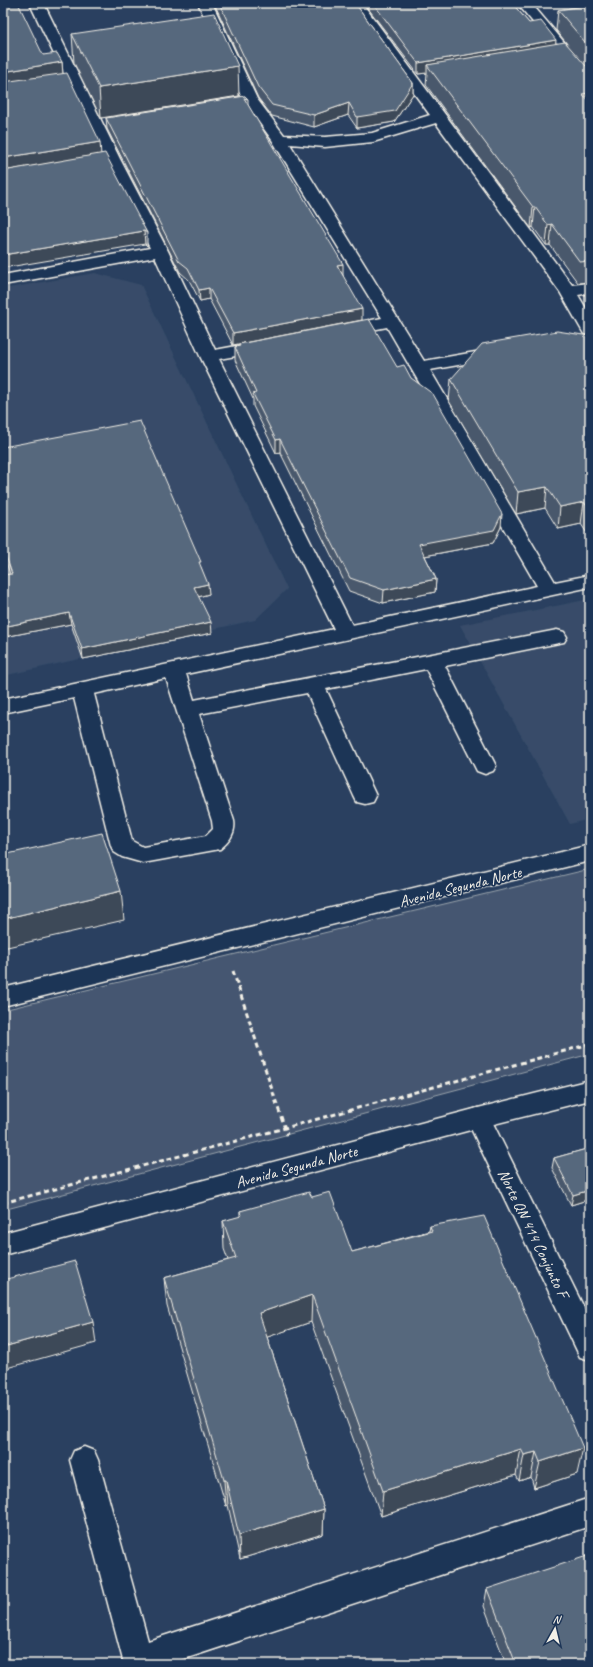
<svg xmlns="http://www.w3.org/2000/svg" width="593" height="1667" font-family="Caveat,sans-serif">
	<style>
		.built { fill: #374c69 }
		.green { fill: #445771; stroke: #9ca4ac }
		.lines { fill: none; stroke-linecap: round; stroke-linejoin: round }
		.minor-casing { stroke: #f4f1e8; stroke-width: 3 }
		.major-casing { stroke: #f4f1e8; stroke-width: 3 }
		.path { stroke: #f4f1e8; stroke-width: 3; stroke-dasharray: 5 3.5; stroke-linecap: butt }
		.minor { fill: #1d3557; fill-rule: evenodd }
		.major { fill: #1d3557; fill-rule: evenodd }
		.wall { fill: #4a596c; stroke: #f4f1e8 }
		.shaded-wall { fill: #3c4858; stroke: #f4f1e8 }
		.building { fill: #56677d; stroke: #f4f1e8 }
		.labels { text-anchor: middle; stroke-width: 3.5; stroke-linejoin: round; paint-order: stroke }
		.street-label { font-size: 16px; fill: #f4f1e8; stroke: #1d3557 }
	</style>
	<rect width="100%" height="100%" fill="#2a4060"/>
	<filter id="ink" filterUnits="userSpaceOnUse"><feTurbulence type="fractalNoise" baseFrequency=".025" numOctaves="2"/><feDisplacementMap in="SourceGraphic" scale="8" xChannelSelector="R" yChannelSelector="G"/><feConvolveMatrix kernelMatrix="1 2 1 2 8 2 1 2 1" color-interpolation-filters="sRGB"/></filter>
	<g filter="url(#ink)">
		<path class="built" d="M95,273l46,12 146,304 -32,31 -252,56v-387z
			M590,599v220l-20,5 -110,-199z"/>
		<path class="green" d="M590,869v185l-587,156v-200z"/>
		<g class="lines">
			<g class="minor-casing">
				<path id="minor" d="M32,3h14l-1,3 75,153 48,92 47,99 48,-9 6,1 3,4 -3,4 -50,9 133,266 185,-39 -150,-259 -45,9 -6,-1 -3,-4 3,-4 46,-9 -110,-178 -29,-40 -45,-97h14l45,96 27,36 41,2 47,-4 58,-18 -82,-112h14l210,282 18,-2v10l-12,2 12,20v20l-6,-1 -24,-42 -124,-169 -63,19 -48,5 -35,-3 134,217 74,-13 6,1 3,4 -3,4 -6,1 -68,12 125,212 35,-7v12l-404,87 8,26 363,-70 7,2 3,5 -3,5 -119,24 51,100 -3,5 -8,3 -8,-3 -51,-102 -100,20 50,107 -3,6 -8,2 -8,-2 -3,-6 -47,-103 -108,21 35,107c2,12 -5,21 -14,28l-77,14 -21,-6 -8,-5 -3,-6 -37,-148 -71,15v-14l331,-70 -134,-273 -45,-99 -152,28v-10l147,-27 -46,-89 -73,-153zM166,678l46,143 1,8 -7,7 -63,11 -11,-6 -38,-147z
					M517,3h14l59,70v13l-5,-1z
					M478,1108l9,3 103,209v40l-10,-3 -114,-239 3,-7z
					M84,1447l10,4 4,9 50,181 442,-143v28l-421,138h-45l-54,-204 4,-9z"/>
			</g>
			<g class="major-casing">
				<path id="major" d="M590,845v16l-587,145v-18z
					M590,1080v20l-112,28 -475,127v-22l475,-125z"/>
			</g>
			<path class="path" d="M233,971l54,164
				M3,1203l282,-75 305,-84"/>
			<use href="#minor" class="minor"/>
			<use href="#major" class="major"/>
		</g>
		<path class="wall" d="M214,3h141l58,80v11l-19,28 -37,6 -9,-13 -34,12 -42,-11 -14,-18z
			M364,3h148l17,20 27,20 12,2 -12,-15 2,-20 32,-5v295l-3,-5 1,-13 -10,1 -28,-38h-4l-13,-18 -2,1 -105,-143 1,-12 -9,1z
			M72,34l167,62 -138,22 -27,-55z
			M43,55l19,7 1,12 38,80 46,79v13l-2,-2z
			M245,96l3,3v6l95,171 19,44 -129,25 -24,-46 -9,2 -11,-21 -9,-8 -73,-143 -1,-11z
			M590,336v202l-9,-14 -23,5 -13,-21 -29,6 -67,-113 2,-22z
			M239,344l158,23 104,160 -8,16 -68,13 11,23 -1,13 -52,11 -34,-12 -69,-139 -4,1 -23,-47v-7l-18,-39v-13l4,-1z
			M3,447l198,120 8,27 -11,3 14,36 -129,26 -12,-35 -67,13 -1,-3v-59l7,-1 -7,-20z
			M590,1148v51l-19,6 -19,-37 2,-10z
			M312,1197l40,55 77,-21 1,-5 147,248 -43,14 -3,-11 -12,4 -3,-6 -135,41 -70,-194 -44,15 57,172 -1,25 -83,25 -12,-54 -2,1 -59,-200 -3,-28 64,-18 -4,-11 -1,-28 17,-4v-6z
			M487,1589l103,75h-84l-22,-58z"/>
		<path class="shaded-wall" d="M556,40l-1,11 -128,14v8l-9,1v-11z
			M62,62l1,13 -60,9v-12z
			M238,66l1,30 -138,22 -2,-30z
			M413,83v11l-19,28 -37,6v-11z
			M590,93v19l-8,-18z
			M349,103l-1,12 -34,12v-12z
			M100,142l1,13 -98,16v-13z
			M533,207h2l-2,20 -2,1z
			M552,224l-2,21h-4l2,-20z
			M144,231l1,13 -142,24v-13z
			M343,264v12l-6,-11z
			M209,288v11l-9,2 -1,-11z
			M362,309v11l-129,25v-12z
			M280,439v13l-4,1v-13z
			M547,487l-2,21 -29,6 2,-22z
			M584,502l-3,22 -23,5 2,-22z
			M502,514l-1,13 -8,16 -74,14v-13z
			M436,579l-1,13 -52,11 1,-13z
			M208,584l1,10 -15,4v-11z
			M69,613l2,11 -67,13 -1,-10z
			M211,622l1,11 -129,26 -1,-10z
			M121,891l3,29 -121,28v-29z
			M590,1190v9l-19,6 2,-10z
			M312,1295l-1,27 -52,18v-27z
			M93,1322l3,21 -93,26v-22z
			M583,1448l-6,26 -43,14 6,-26z
			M521,1449l-5,26 -135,41 2,-25z
			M536,1452l-5,25 -12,4 5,-26z
			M224,1480h2l2,25 -2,1z
			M324,1509l-1,25 -83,25 -1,-24z"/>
		<path class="building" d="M3,3h15l25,52 14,-2 5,9 -59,10z
			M219,3h136l58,80 -18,28 -38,6 -8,-14 -35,12 -42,-10 -14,-18z
			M373,3h139l17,20 12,-2 15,19 -138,23z
			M590,5v43l-32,-38z
			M214,13l24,53 -139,22 -27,-54z
			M565,42l21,24h4v27l-8,1 8,7v160l-10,1 -28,-38 -4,1 -13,-18h-2l-106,-142z
			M67,73l33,69 -97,16v-76z
			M245,96l3,3 -4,-1 99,166 -6,1 25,44 -129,24 -24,-45 -10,2 -11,-22 -9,-7 -73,-143z
			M105,153l42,80 -3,-2 -141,24v-84z
			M369,319l28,48 7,-2 7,13 22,16 69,120 -8,16 -75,14 17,35 -52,11 -34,-12 -70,-139 -4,1 -23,-46 3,-1 -21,-46 5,-1 -1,-2z
			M557,331l33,5v175l-6,-9 -24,5 -13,-20 -29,5 -67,-113 31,-35z
			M140,421l61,141h-2l9,22 -14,3 17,35 -129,27 -13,-36 -66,14v-52l9,-1 -9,-27v-100z
			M102,833l19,58 -118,28v-64z
			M590,1148v42l-17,5 -19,-37z
			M309,1192l3,5 18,-5 22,60 80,-21 -2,-5 54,-10 99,232 -43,14 -4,-10 -12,3 -3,-6 -138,42 -71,-196 -53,18 65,196 -85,26 -13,-55h-2l-60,-202 72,-20 -13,-37 18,-5 -1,-5z
			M75,1261l18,61 -90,25v-67z
			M590,1555v109h-74l-29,-75z"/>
	</g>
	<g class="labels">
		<g class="street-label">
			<text transform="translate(460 886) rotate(-14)" y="6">Avenida Segunda Norte</text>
			<text transform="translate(296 1166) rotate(-15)" y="6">Avenida Segunda Norte</text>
			<text transform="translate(534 1233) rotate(64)" y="6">Norte QN 414 Conjunto F</text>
		</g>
	</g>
	<rect width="593" height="1667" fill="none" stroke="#1d3557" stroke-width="16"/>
	<rect x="8" y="8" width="577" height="1651" fill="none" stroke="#f4f1e8" stroke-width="1.5" filter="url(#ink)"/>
	<g transform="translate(555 1629) rotate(8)" stroke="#1d3557" stroke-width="3" paint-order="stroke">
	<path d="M0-3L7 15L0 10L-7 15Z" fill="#f4f1e8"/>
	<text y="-6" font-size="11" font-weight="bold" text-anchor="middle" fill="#f4f1e8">N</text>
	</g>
</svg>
